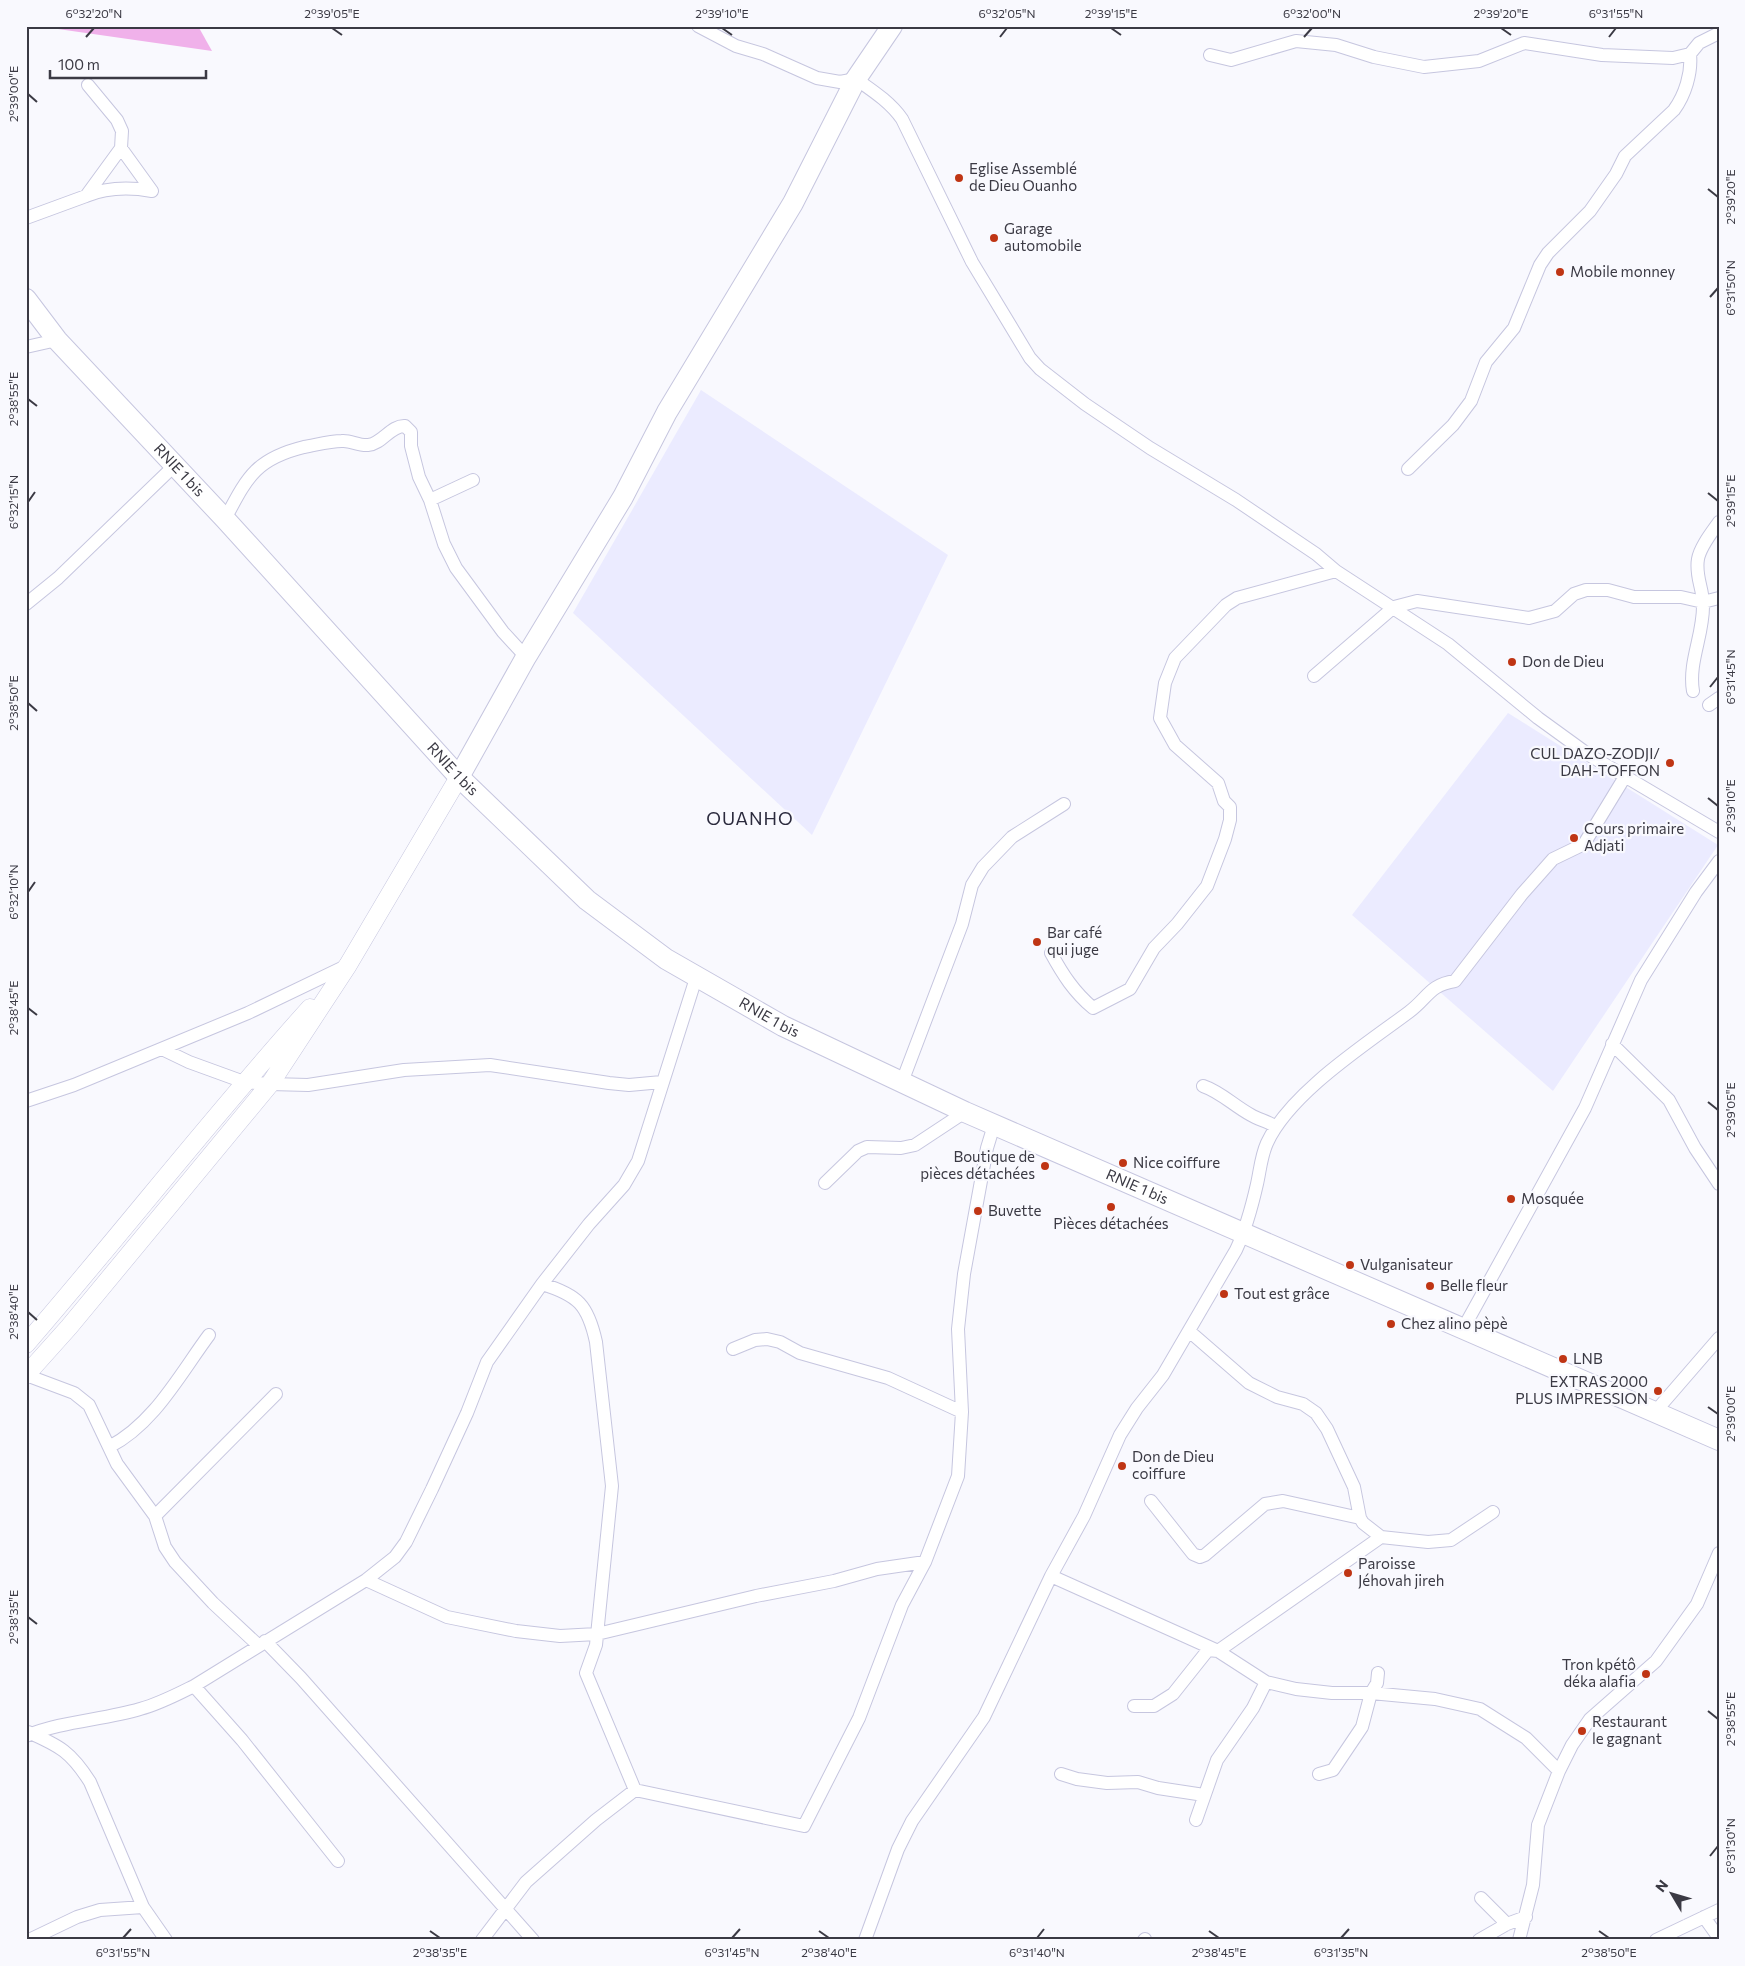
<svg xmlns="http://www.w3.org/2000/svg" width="1745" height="1966" font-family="Commissioner,sans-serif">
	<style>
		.built { fill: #ebebff }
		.forest { fill: #f0b1ea }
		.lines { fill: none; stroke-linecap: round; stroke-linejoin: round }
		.street-casing { stroke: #c6c6df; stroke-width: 14 }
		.secondary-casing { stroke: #c6c6df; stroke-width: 19 }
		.primary-casing { stroke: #c6c6df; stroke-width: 22 }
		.street { stroke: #fff; stroke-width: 12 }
		.secondary { stroke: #fff; stroke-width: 18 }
		.primary { stroke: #fff; stroke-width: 20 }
		.ticks { fill: none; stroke: #3b3a44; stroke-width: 2 }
		.poi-dot { fill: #bf3514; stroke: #f9f9fe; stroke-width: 2 }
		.labels { text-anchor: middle; stroke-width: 4.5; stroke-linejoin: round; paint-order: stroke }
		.poi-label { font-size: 15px; fill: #3b3a44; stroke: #f9f9fe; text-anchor: start }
		.street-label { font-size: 15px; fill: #3b3a44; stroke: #f9f9fe }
		.quarter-label { font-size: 18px; letter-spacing: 1px; fill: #2b2a3d; stroke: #f9f9fe }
		.neatline { fill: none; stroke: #3b3a44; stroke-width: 2 }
		.ticks-label { font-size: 12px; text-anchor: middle; fill: #3b3a44 }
	</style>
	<rect width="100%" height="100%" fill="#f9f9fe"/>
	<path class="built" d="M701,390l247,165 -136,280 -239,-222z
		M1508,713l210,132 -165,246 -201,-176z"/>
	<path class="forest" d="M37,26h161l14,25z"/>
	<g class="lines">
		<g class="street-casing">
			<path id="street" d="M698,26l38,20 27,8 54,24 23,4 16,-3c17,12 34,23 46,40l70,143 58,96 10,11 45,35 65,44 86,52 80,54 20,17 112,73 90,74 51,37 130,77
				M1210,55l21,5 65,-19 40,4 38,12 50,10 55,-6 45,-18 78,12 71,3 17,-4
				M88,85l29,35 5,11 -1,17 31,43
				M86,196c22,-9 43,-9 66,-5
				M26,218l60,-22 35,-48
				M26,347l31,-7
				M1408,469l45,-44 18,-24 15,-39 28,-34 26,-63 8,-12 42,-42 26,-37 9,-18 49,-46c11,-15 18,-37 16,-56l9,-11 20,-10
				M430,500l43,-20
				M225,519c22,-41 30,-60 79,-72 12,-2 25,-6 38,-6 8,-1 17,5 26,4 14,-1 23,-20 37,-19l6,6v14l8,31 11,23 14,44 12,24 47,64 23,25
				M26,604l32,-26 116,-112
				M1314,676l80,-69 23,-6 112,17 26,-7 19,-17 12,-4h22l26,7h47l22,5 16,-4
				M1693,691c-5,-29 11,-57 10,-87 0,-16 -8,-28 -5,-45 2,-12 14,-27 21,-37
				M1709,705l10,-7
				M1051,953c12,22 23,39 42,55l37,-19 24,-41 23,-24 30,-38 18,-47 5,-19v-13l-6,-6 -6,-18 -43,-38 -15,-27 5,-35 10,-25 51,-53 11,-7 99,-27
				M1612,1044l57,56 26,48 24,36
				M162,1049l27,13 55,20 26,2 38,1 96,-15 86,-5 119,18 20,2 33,-3
				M902,1082l60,-158 10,-39 11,-18 29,-30 52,-33
				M1203,1086c18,6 31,20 48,29 8,5 17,6 25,12
				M26,1101l48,-16 174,-72 100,-48
				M825,1183l33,-32 9,-4 34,1 14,-3 50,-33
				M542,1284c36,11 46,21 54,58l16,144 -16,159 -10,28 49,117
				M1463,1329l122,-221 56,-128 55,-88 23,-31
				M1189,1331l60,52 28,14 26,7 13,9 11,16 27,58 6,31 3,5 18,14 47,5 23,-2 42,-28
				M733,1349l22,-9 12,-1 13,3 20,11 88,25 74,34
				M26,1375l48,18 15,12 28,59 38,52 10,31 10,15 38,41 45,42
				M1655,1412l64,-74
				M109,1447c45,-23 71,-73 100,-112
				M1151,1501l42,53 7,3 5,-2 60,-51 18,-3 77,17
				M155,1516l121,-122
				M1051,1576l167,75 48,31 30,7 36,4h39l64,6 45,10 46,29 33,33
				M366,1580l81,37 69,14 44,5 37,-2 159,-38 78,-15 43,-12 48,-7
				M265,1641l36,37 232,262
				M194,1686l48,54 96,121
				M1134,1706h20l19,-12 35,-44 10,1 163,-114
				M28,1732c32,14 43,20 62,50l53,125 23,33
				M26,1736c36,-15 77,-16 114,-27 19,-5 36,-14 54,-23l172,-106 29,-23 11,-15 26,-53 35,-76 20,-51 55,-78 47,-60 35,-39 14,-24 58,-183
				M1061,1774l16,5 30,4 31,-1 20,6 46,7
				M1319,1774l14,-4 29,-43 9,-34 6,-10 1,-10
				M1196,1820l21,-60 36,-52 13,-26
				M1481,1898l26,26
				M1704,1917l15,21
				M29,1940l48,-23 23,-7 43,-3
				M482,1940l44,-58 70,-62 39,-30 169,36 55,-108 43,-113 23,-43 33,-86 4,-64 -4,-83 6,-55 23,-126 7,-23
				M865,1940l33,-91 14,-28 72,-104 67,-141 33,-60 36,-81 17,-27 26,-33 73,-125c10,-21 16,-44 21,-66 3,-13 4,-28 10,-41 23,-50 98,-98 142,-131 19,-14 20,-27 46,-31l67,-87 31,-35 31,-15 42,-69
				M1144,1940l1,-1
				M1479,1940l28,-16 19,-7
				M1519,1940l14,-55 5,-60 21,-54 13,-26 18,-26 66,-58 41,-57 22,-51
				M1656,1940l63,-30"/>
		</g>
		<g class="secondary-casing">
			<path id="secondary" d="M26,1344c96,-111 186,-227 284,-336
				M26,1375l43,-48 201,-243 78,-119 111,-188"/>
		</g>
		<g class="primary-casing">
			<g id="primary">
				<path id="s1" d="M26,299l31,41 168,179 234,258 128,123 79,59 117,67 182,86 754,328"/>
				<path d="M459,777l67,-120 97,-160 44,-85 126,-209 63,-124 36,-53"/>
			</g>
		</g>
		<use href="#street" class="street"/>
		<use href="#secondary" class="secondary"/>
		<use href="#primary" class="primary"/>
	</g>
	<path class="ticks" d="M332,28l10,7M722,28l10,7M1111,28l10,7M1501,28l10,7M86,37l8,-9M1000,37l7,-9M1304,37l8,-9M1609,37l7,-9M28,94l9,8M1708,189l10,8M1710,297l8,-9M28,399l9,7M1708,493l10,8M28,502l7,-10M1710,687l8,-10M28,703l9,8M1708,798l10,8M28,892l7,-10M28,1008l9,7M1708,1102l10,8M28,1312l9,8M1708,1407l10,7M28,1617l9,7M1708,1711l10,8M1710,1856l8,-10M430,1931l10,7M819,1931l10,7M1209,1931l10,7M1599,1931l10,7M123,1938l8,-9M732,1938l8,-9M1037,1938l7,-9M1341,1938l8,-9"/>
	<g class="poi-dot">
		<circle cx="959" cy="178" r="5"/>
		<circle cx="994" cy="238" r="5"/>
		<circle cx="1560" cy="272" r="5"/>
		<circle cx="1512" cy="662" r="5"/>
		<circle cx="1670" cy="763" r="5"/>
		<circle cx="1574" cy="838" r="5"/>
		<circle cx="1037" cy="942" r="5"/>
		<circle cx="1123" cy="1163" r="5"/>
		<circle cx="1045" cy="1166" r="5"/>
		<circle cx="1511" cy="1199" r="5"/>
		<circle cx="1111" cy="1207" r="5"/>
		<circle cx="978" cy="1211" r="5"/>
		<circle cx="1350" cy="1265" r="5"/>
		<circle cx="1430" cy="1286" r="5"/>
		<circle cx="1224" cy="1294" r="5"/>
		<circle cx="1391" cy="1324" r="5"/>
		<circle cx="1563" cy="1359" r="5"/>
		<circle cx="1658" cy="1391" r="5"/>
		<circle cx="1122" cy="1466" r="5"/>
		<circle cx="1348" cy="1573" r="5"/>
		<circle cx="1646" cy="1674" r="5"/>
		<circle cx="1582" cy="1731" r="5"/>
	</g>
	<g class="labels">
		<g class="poi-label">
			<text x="969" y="174">Eglise Assemblé<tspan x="969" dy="17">de Dieu Ouanho</tspan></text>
			<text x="1004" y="234">Garage<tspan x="1004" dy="17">automobile</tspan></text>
			<text x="1570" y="277">Mobile monney</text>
			<text x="1522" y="667">Don de Dieu</text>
			<text x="1660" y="759" text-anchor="end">CUL DAZO-ZODJI/<tspan x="1660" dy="17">DAH-TOFFON</tspan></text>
			<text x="1584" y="834">Cours primaire<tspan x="1584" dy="17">Adjati</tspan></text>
			<text x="1047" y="938">Bar café<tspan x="1047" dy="17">qui juge</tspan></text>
			<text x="1035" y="1162" text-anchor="end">Boutique de<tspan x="1035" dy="17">pièces détachées</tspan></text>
			<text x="1133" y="1168">Nice coiffure</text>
			<text x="1521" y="1204">Mosquée</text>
			<text x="988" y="1216">Buvette</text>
			<text x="1111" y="1229" text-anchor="middle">Pièces détachées</text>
			<text x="1360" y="1270">Vulganisateur</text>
			<text x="1440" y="1291">Belle fleur</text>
			<text x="1234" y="1299">Tout est grâce</text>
			<text x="1401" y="1329">Chez alino pèpè</text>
			<text x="1573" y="1364">LNB</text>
			<text x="1648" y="1387" text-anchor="end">EXTRAS 2000<tspan x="1648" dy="17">PLUS IMPRESSION</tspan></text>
			<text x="1132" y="1462">Don de Dieu<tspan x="1132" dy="17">coiffure</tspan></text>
			<text x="1358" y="1569">Paroisse<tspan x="1358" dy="17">Jéhovah jireh</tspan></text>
			<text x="1636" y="1670" text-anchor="end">Tron kpétô<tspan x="1636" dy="17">déka alafia</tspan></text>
			<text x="1592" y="1727">Restaurant<tspan x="1592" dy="17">le gagnant</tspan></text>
		</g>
		<g class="street-label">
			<text dy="5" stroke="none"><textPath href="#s1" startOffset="230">RNIE 1 bis</textPath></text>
			<text dy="5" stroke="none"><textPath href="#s1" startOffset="635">RNIE 1 bis</textPath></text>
			<text dy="5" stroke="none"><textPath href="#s1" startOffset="1040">RNIE 1 bis</textPath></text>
			<text dy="5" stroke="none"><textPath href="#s1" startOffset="1445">RNIE 1 bis</textPath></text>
		</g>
		<g class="quarter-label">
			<text x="750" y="825">OUANHO</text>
		</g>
	</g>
	<rect width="1745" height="1966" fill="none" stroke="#f9f9fe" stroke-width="55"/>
	<g transform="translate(1672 1894) rotate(308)" stroke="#f9f9fe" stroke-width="4" paint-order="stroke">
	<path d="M0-4L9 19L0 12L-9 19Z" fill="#3b3a44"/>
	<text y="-8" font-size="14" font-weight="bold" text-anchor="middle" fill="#3b3a44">N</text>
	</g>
	<path d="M50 70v8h156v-8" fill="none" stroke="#3b3a44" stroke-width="2.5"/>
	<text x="58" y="70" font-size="15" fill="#3b3a44" stroke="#f9f9fe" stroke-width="4" paint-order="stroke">100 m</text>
	<rect x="28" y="28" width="1690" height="1910" class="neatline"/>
	<g class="ticks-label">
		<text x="94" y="18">6°32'20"N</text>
		<text x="332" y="18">2°39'05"E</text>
		<text x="722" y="18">2°39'10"E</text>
		<text x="1007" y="18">6°32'05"N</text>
		<text x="1111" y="18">2°39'15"E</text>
		<text x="1312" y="18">6°32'00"N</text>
		<text x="1501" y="18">2°39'20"E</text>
		<text x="1616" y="18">6°31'55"N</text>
		<text transform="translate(14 94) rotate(-90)" y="4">2°39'00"E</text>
		<text transform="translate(1731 197) rotate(-90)" y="4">2°39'20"E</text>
		<text transform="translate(1731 288) rotate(-90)" y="4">6°31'50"N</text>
		<text transform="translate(14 399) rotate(-90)" y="4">2°38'55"E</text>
		<text transform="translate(1731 501) rotate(-90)" y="4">2°39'15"E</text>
		<text transform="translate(14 502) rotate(-90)" y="4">6°32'15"N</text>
		<text transform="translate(1731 677) rotate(-90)" y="4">6°31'45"N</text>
		<text transform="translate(14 703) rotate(-90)" y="4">2°38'50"E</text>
		<text transform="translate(1731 806) rotate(-90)" y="4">2°39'10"E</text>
		<text transform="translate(14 892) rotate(-90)" y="4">6°32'10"N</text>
		<text transform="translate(14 1008) rotate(-90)" y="4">2°38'45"E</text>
		<text transform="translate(1731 1110) rotate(-90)" y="4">2°39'05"E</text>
		<text transform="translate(14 1312) rotate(-90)" y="4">2°38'40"E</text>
		<text transform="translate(1731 1414) rotate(-90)" y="4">2°39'00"E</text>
		<text transform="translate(14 1617) rotate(-90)" y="4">2°38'35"E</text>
		<text transform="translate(1731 1719) rotate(-90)" y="4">2°38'55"E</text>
		<text transform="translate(1731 1846) rotate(-90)" y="4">6°31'30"N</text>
		<text x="123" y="1957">6°31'55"N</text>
		<text x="440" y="1957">2°38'35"E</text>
		<text x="732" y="1957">6°31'45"N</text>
		<text x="829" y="1957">2°38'40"E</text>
		<text x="1037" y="1957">6°31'40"N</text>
		<text x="1219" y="1957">2°38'45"E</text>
		<text x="1341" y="1957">6°31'35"N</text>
		<text x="1609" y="1957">2°38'50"E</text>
	</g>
</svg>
